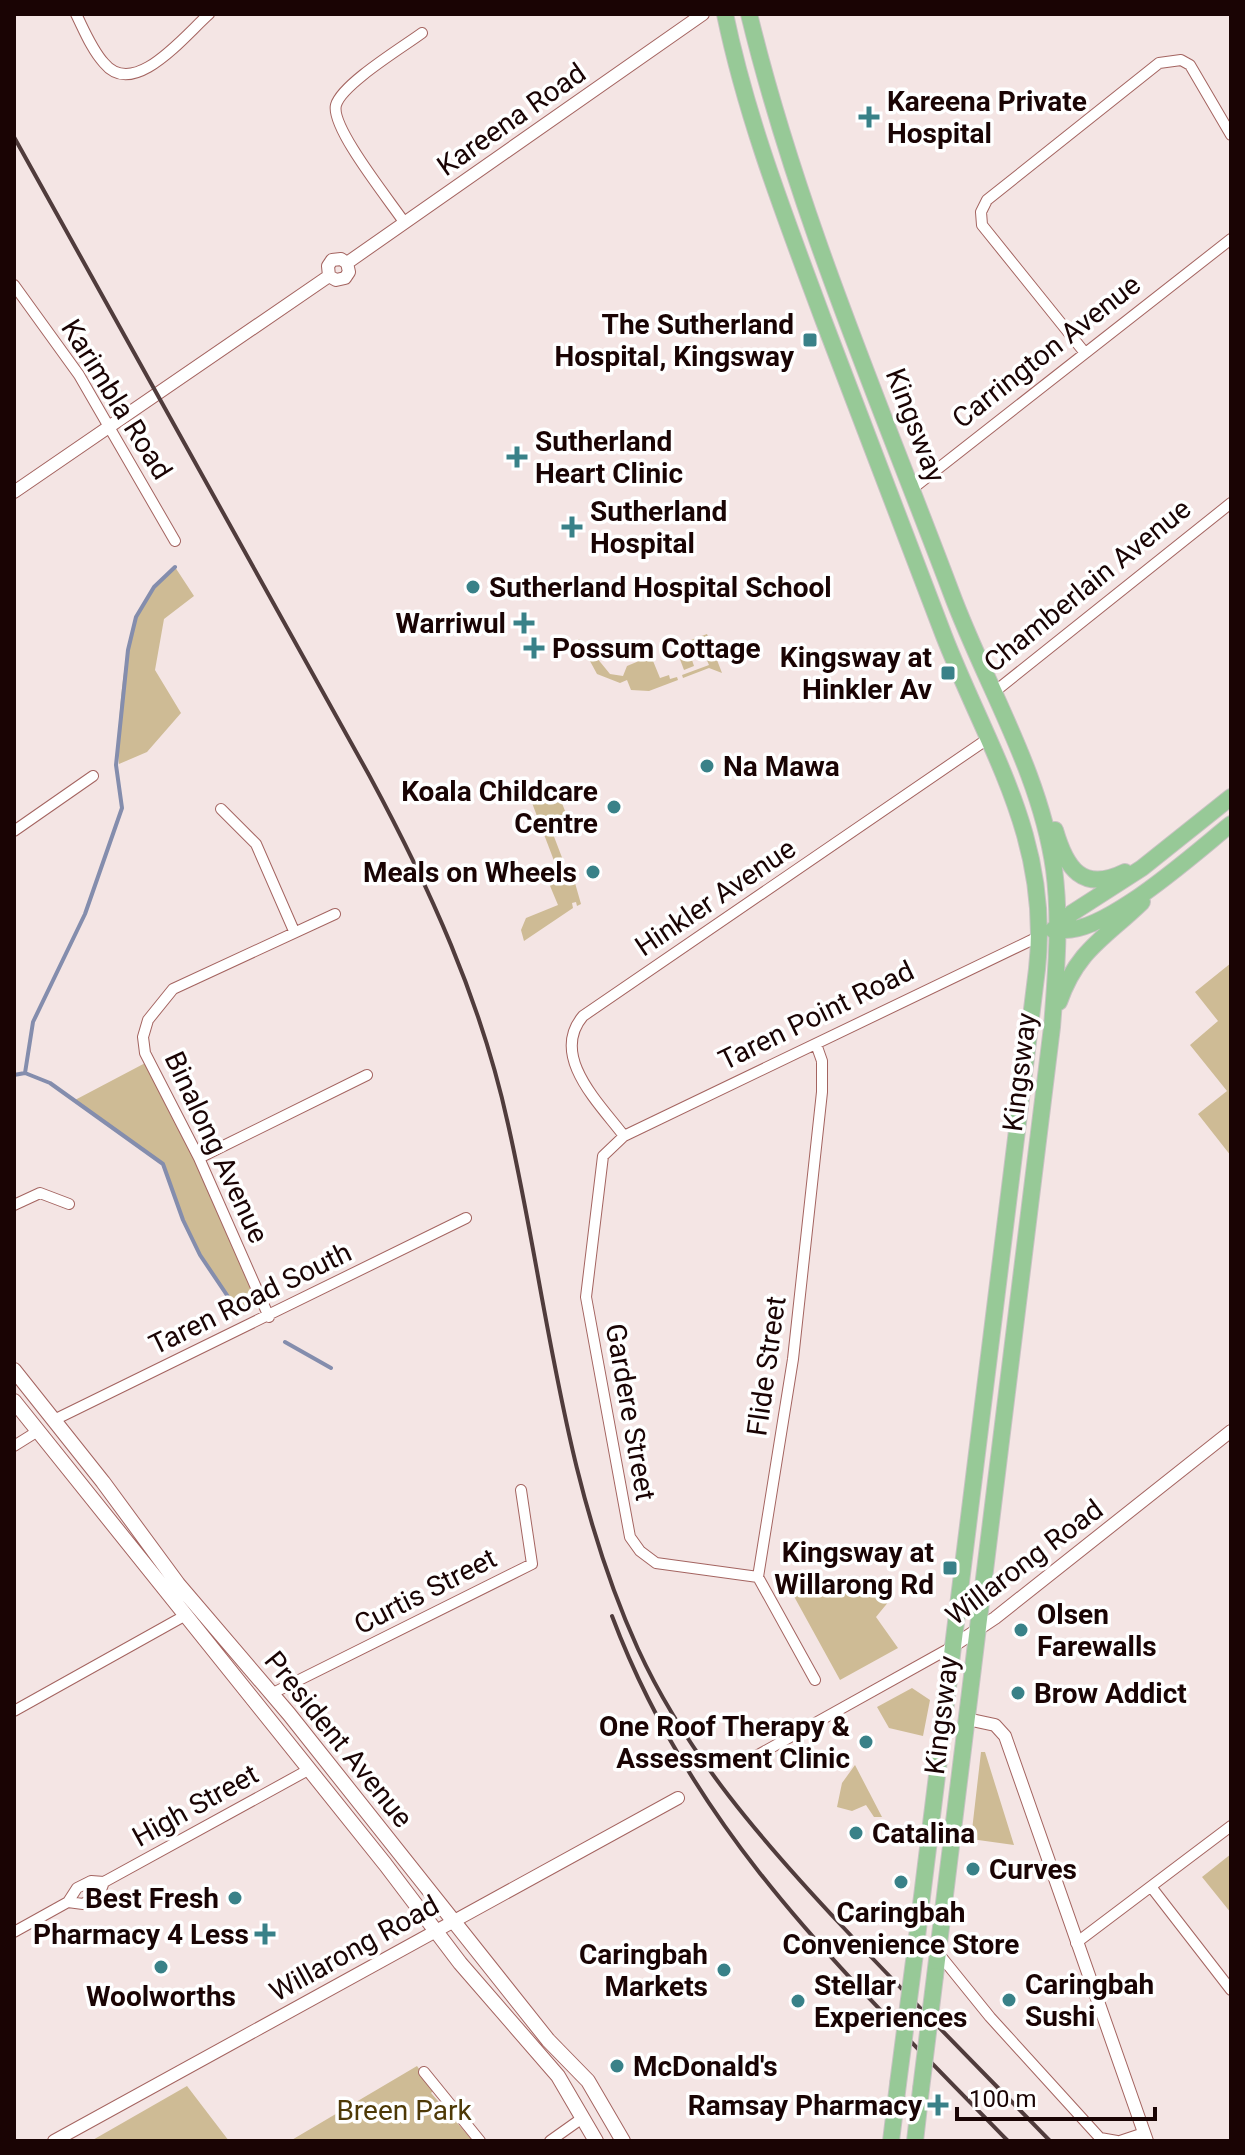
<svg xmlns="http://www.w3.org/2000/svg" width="1245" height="2155" font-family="Roboto,sans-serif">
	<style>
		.green { fill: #cebb95 }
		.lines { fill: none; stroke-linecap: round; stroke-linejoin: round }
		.stream { stroke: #848dad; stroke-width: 4 }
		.minor-casing { stroke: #a46460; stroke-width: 12 }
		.tertiary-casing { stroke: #a46460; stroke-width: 14 }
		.secondary-casing { stroke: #a46460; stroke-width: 16 }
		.primary-casing { stroke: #c8c3c3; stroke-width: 18 }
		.minor { stroke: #fff; stroke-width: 10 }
		.tertiary { stroke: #fff; stroke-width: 12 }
		.secondary { stroke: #fff; stroke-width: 14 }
		.primary { stroke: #97c997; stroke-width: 16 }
		.rail { stroke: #503c3c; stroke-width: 4 }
		.primary-bridge-casing { stroke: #c8c3c3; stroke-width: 18; stroke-linecap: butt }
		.primary-bridge { stroke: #97c997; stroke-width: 16 }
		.poi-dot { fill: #398188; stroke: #fff; stroke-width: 3 }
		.labels { text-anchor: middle; stroke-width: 7; stroke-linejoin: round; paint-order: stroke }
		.poi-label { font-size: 28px; font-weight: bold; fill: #1a0404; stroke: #fff; text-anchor: start }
		.street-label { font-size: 28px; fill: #1a0404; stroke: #fff }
		.park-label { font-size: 28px; fill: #4e3906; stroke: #fff }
	</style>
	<rect width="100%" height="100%" fill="#f4e5e4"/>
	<path class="green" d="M175,567l19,29 -30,23 -9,51 26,43 -34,39 -28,12c-3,-31 5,-120 18,-148 9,-20 23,-34 38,-49z
		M707,634l15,39 -13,-5 -26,10 -1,-3 27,-10 -7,-16 -12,5 4,12 -10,4 -9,-24z
		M578,639l5,2 27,33 13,2 4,-10 24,-10 9,22 9,-3 1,4 7,-2 1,3 -29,11 -18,-1 -4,-10 -7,3 -23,-9z
		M541,794l19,4 10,26 -17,10 13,34 5,1 10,35 -4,2 -1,-4 -4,1 1,5 -49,33 -3,-11 5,-12 32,-13 -13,-31 11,-8 -27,-71z
		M1231,963v193l-33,-42 29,-23 -37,-46 28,-24 -23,-29z
		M149,1061l113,240 -23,12 -39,-58 -17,-35 -20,-56 -88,-64z
		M785,1580l109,15 -18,22 22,31 -58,32z
		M912,1688l18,12 -7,36 -34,-8 -12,-21z
		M981,1752h4l29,93 -43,-6z
		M855,1765l27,52h-8l-8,-12 -14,6 -15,-4 5,-24z
		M1231,1854v59l-29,-36z
		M417,2066l17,24 -3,3 42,48h-183z
		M187,2086l42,55h-138z"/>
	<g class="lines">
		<path class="stream" d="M25,1073l8,-51 52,-108 37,-106 -6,-43 12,-115 8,-33 18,-30 21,-20
			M14,1075l11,-2 25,10 113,81 20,56 17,35 39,58
			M285,1342l46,26"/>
		<g class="minor-casing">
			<path id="minor" d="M76,14c8,16 16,36 28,49 30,37 81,-28 105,-49
				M404,222c-14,-21 -74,-95 -68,-117 6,-21 67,-58 86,-72
				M14,285l65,90 96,166
				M1085,353l-103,-128 -1,-13 6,-12 172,-137 22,-3 9,5 41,70
				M912,489l319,-250
				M993,693l238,-190
				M221,809l35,35 38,87
				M14,831l79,-55
				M624,1136c-24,-32 -75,-80 -41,-120l406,-278
				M199,1158l168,-83
				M14,1205l26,-12 29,11
				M269,1317l-70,-159 -54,-105 -2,-16 5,-17 25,-31 162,-75
				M54,1420l412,-202
				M14,1446l24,-15
				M758,1577l-102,-14 -16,-12 -10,-14 -44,-240 17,-141 21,-20 416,-200
				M815,1680l-57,-103 35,-218 29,-267v-31l-6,-17
				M271,1694l261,-130 -11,-74
				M14,1711l172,-96
				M749,1760l201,-112
				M104,1882l206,-113
				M1152,1888l79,102
				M14,1932l54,-30 9,-14 14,-7 13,1 -5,13 -16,9 -15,-2
				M1076,1943l155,-117
				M939,1954l51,63 110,121 17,3
				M424,2072l56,69
				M550,2141l31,-22
				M1120,2141l24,-8"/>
		</g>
		<g class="tertiary-casing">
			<path id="tertiary" d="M347,263l356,-249
				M329,276l7,4 9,-2 4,-6 -2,-9
				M329,276l-1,-10 4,-6 9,-1 6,4
				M14,492l315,-216
				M950,1648l45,-30 236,-187
				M967,1719l28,6 10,11 142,405
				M54,2141l624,-343"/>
		</g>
		<g class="secondary-casing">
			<path id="secondary" d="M14,1370l89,112 75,102 111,130 259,326 40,41 35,60
				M14,1401l371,463 75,99 98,113 38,65"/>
		</g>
		<g class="primary-casing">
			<path id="primary" d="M725,14c22,106 61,205 98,305 40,106 80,212 121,317 45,115 107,204 93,333l-122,984
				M749,14c48,198 130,387 202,578 34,92 89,179 103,277 7,52 2,106 -2,158l-117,949
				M1055,830c11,38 27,63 70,42
				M1057,929c42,12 141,-79 174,-105
				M1053,930l19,-17 70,-45 89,-71
				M1059,1002c18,-52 46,-64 83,-100
				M891,2141l7,-57
				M915,2141l6,-52"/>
		</g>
		<use href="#minor" class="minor"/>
		<use href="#tertiary" class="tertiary"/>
		<use href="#secondary" class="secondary"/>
		<use href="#primary" class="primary"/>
		<path class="rail" d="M14,137l355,638c60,111 112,225 139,349 40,177 54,358 130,525 48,105 126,194 204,277 68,73 139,144 208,215
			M612,1616c83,221 236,360 396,525"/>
		<g class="primary-bridge-casing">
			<path id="primary-bridge" d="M898,2084l17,-131
				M921,2089l14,-113"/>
		</g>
		<use href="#primary-bridge" class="primary-bridge"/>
	</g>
	<g class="poi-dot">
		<path d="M865 105h8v8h8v8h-8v8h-8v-8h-8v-8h8z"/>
		<rect x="802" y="332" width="16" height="16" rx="4"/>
		<path d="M513 445h8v8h8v8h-8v8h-8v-8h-8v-8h8z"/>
		<path d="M568 515h8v8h8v8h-8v8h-8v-8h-8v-8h8z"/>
		<circle cx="473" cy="587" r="8"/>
		<path d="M520 611h8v8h8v8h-8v8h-8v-8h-8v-8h8z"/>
		<path d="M530 636h8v8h8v8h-8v8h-8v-8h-8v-8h8z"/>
		<rect x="940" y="665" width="16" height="16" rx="4"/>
		<circle cx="707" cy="766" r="8"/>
		<circle cx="614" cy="807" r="8"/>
		<circle cx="593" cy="872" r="8"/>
		<rect x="942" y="1560" width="16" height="16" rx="4"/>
		<circle cx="1021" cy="1630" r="8"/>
		<circle cx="1018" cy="1693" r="8"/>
		<circle cx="866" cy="1742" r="8"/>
		<circle cx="856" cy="1833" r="8"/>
		<circle cx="973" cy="1869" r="8"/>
		<circle cx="901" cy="1882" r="8"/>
		<circle cx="235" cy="1898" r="8"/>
		<path d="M261 1922h8v8h8v8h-8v8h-8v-8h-8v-8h8z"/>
		<circle cx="161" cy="1967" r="8"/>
		<circle cx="724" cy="1970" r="8"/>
		<circle cx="1009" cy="2000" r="8"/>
		<circle cx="798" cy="2001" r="8"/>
		<circle cx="617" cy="2066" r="8"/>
		<path d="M934 2093h8v8h8v8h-8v8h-8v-8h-8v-8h8z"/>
	</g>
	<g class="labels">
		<g class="poi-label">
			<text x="887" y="111">Kareena Private<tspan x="887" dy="32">Hospital</tspan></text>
			<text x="794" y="334" text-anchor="end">The Sutherland<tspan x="794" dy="32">Hospital, Kingsway</tspan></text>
			<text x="535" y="451">Sutherland<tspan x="535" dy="32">Heart Clinic</tspan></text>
			<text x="590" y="521">Sutherland<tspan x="590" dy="32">Hospital</tspan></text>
			<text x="489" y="597">Sutherland Hospital School</text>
			<text x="506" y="633" text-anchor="end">Warriwul</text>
			<text x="552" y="658">Possum Cottage</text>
			<text x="932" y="667" text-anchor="end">Kingsway at<tspan x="932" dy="32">Hinkler Av</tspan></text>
			<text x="723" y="776">Na Mawa</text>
			<text x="598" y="801" text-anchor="end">Koala Childcare<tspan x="598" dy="32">Centre</tspan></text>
			<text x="577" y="882" text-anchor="end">Meals on Wheels</text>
			<text x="934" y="1562" text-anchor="end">Kingsway at<tspan x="934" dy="32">Willarong Rd</tspan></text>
			<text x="1037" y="1624">Olsen<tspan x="1037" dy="32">Farewalls</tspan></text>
			<text x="1034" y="1703">Brow Addict</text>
			<text x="850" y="1736" text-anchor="end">One Roof Therapy &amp;<tspan x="850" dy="32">Assessment Clinic</tspan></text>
			<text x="872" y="1843">Catalina</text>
			<text x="989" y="1879">Curves</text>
			<text x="219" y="1908" text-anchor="end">Best Fresh</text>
			<text x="901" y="1922" text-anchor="middle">Caringbah<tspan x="901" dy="32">Convenience Store</tspan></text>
			<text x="249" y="1944" text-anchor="end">Pharmacy 4 Less</text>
			<text x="708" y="1964" text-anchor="end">Caringbah<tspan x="708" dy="32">Markets</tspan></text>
			<text x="1025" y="1994">Caringbah<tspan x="1025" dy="32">Sushi</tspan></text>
			<text x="814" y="1995">Stellar<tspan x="814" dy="32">Experiences</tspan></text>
			<text x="161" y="2006" text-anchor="middle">Woolworths</text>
			<text x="633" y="2076">McDonald's</text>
			<text x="922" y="2115" text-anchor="end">Ramsay Pharmacy</text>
		</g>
		<g class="street-label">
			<text transform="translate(511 119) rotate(-35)" y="10">Kareena Road</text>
			<text transform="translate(1046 351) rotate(-38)" y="10">Carrington Avenue</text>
			<text transform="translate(117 399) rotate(58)" y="10">Karimbla Road</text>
			<text transform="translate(916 425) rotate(69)" y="10">Kingsway</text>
			<text transform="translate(1087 585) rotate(-39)" y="10">Chamberlain Avenue</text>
			<text transform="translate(715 897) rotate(-34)" y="10">Hinkler Avenue</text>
			<text transform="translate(816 1015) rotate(-26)" y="10">Taren Point Road</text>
			<text transform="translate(1019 1072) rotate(-83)" y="10">Kingsway</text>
			<text transform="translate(217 1147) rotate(65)" y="10">Binalong Avenue</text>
			<text transform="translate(250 1298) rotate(-26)" y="10">Taren Road South</text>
			<text transform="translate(766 1366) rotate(-82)" y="10">Flide Street</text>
			<text transform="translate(631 1412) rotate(80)" y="10">Gardere Street</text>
			<text transform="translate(1024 1562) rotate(-37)" y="10">Willarong Road</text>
			<text transform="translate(425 1591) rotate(-27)" y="10">Curtis Street</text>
			<text transform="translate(941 1715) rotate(-83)" y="10">Kingsway</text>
			<text transform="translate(339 1739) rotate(51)" y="10">President Avenue</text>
			<text transform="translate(195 1805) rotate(-29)" y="10">High Street</text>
			<text transform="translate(354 1948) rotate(-29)" y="10">Willarong Road</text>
		</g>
		<g class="park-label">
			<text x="404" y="2120">Breen Park</text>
		</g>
	</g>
	<rect width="1245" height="2155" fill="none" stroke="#1a0404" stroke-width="32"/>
	<path d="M957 2107v12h198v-12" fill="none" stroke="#1a0404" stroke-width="4"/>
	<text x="969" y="2107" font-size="24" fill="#1a0404" stroke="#ffffff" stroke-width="6" paint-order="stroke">100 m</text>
</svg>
